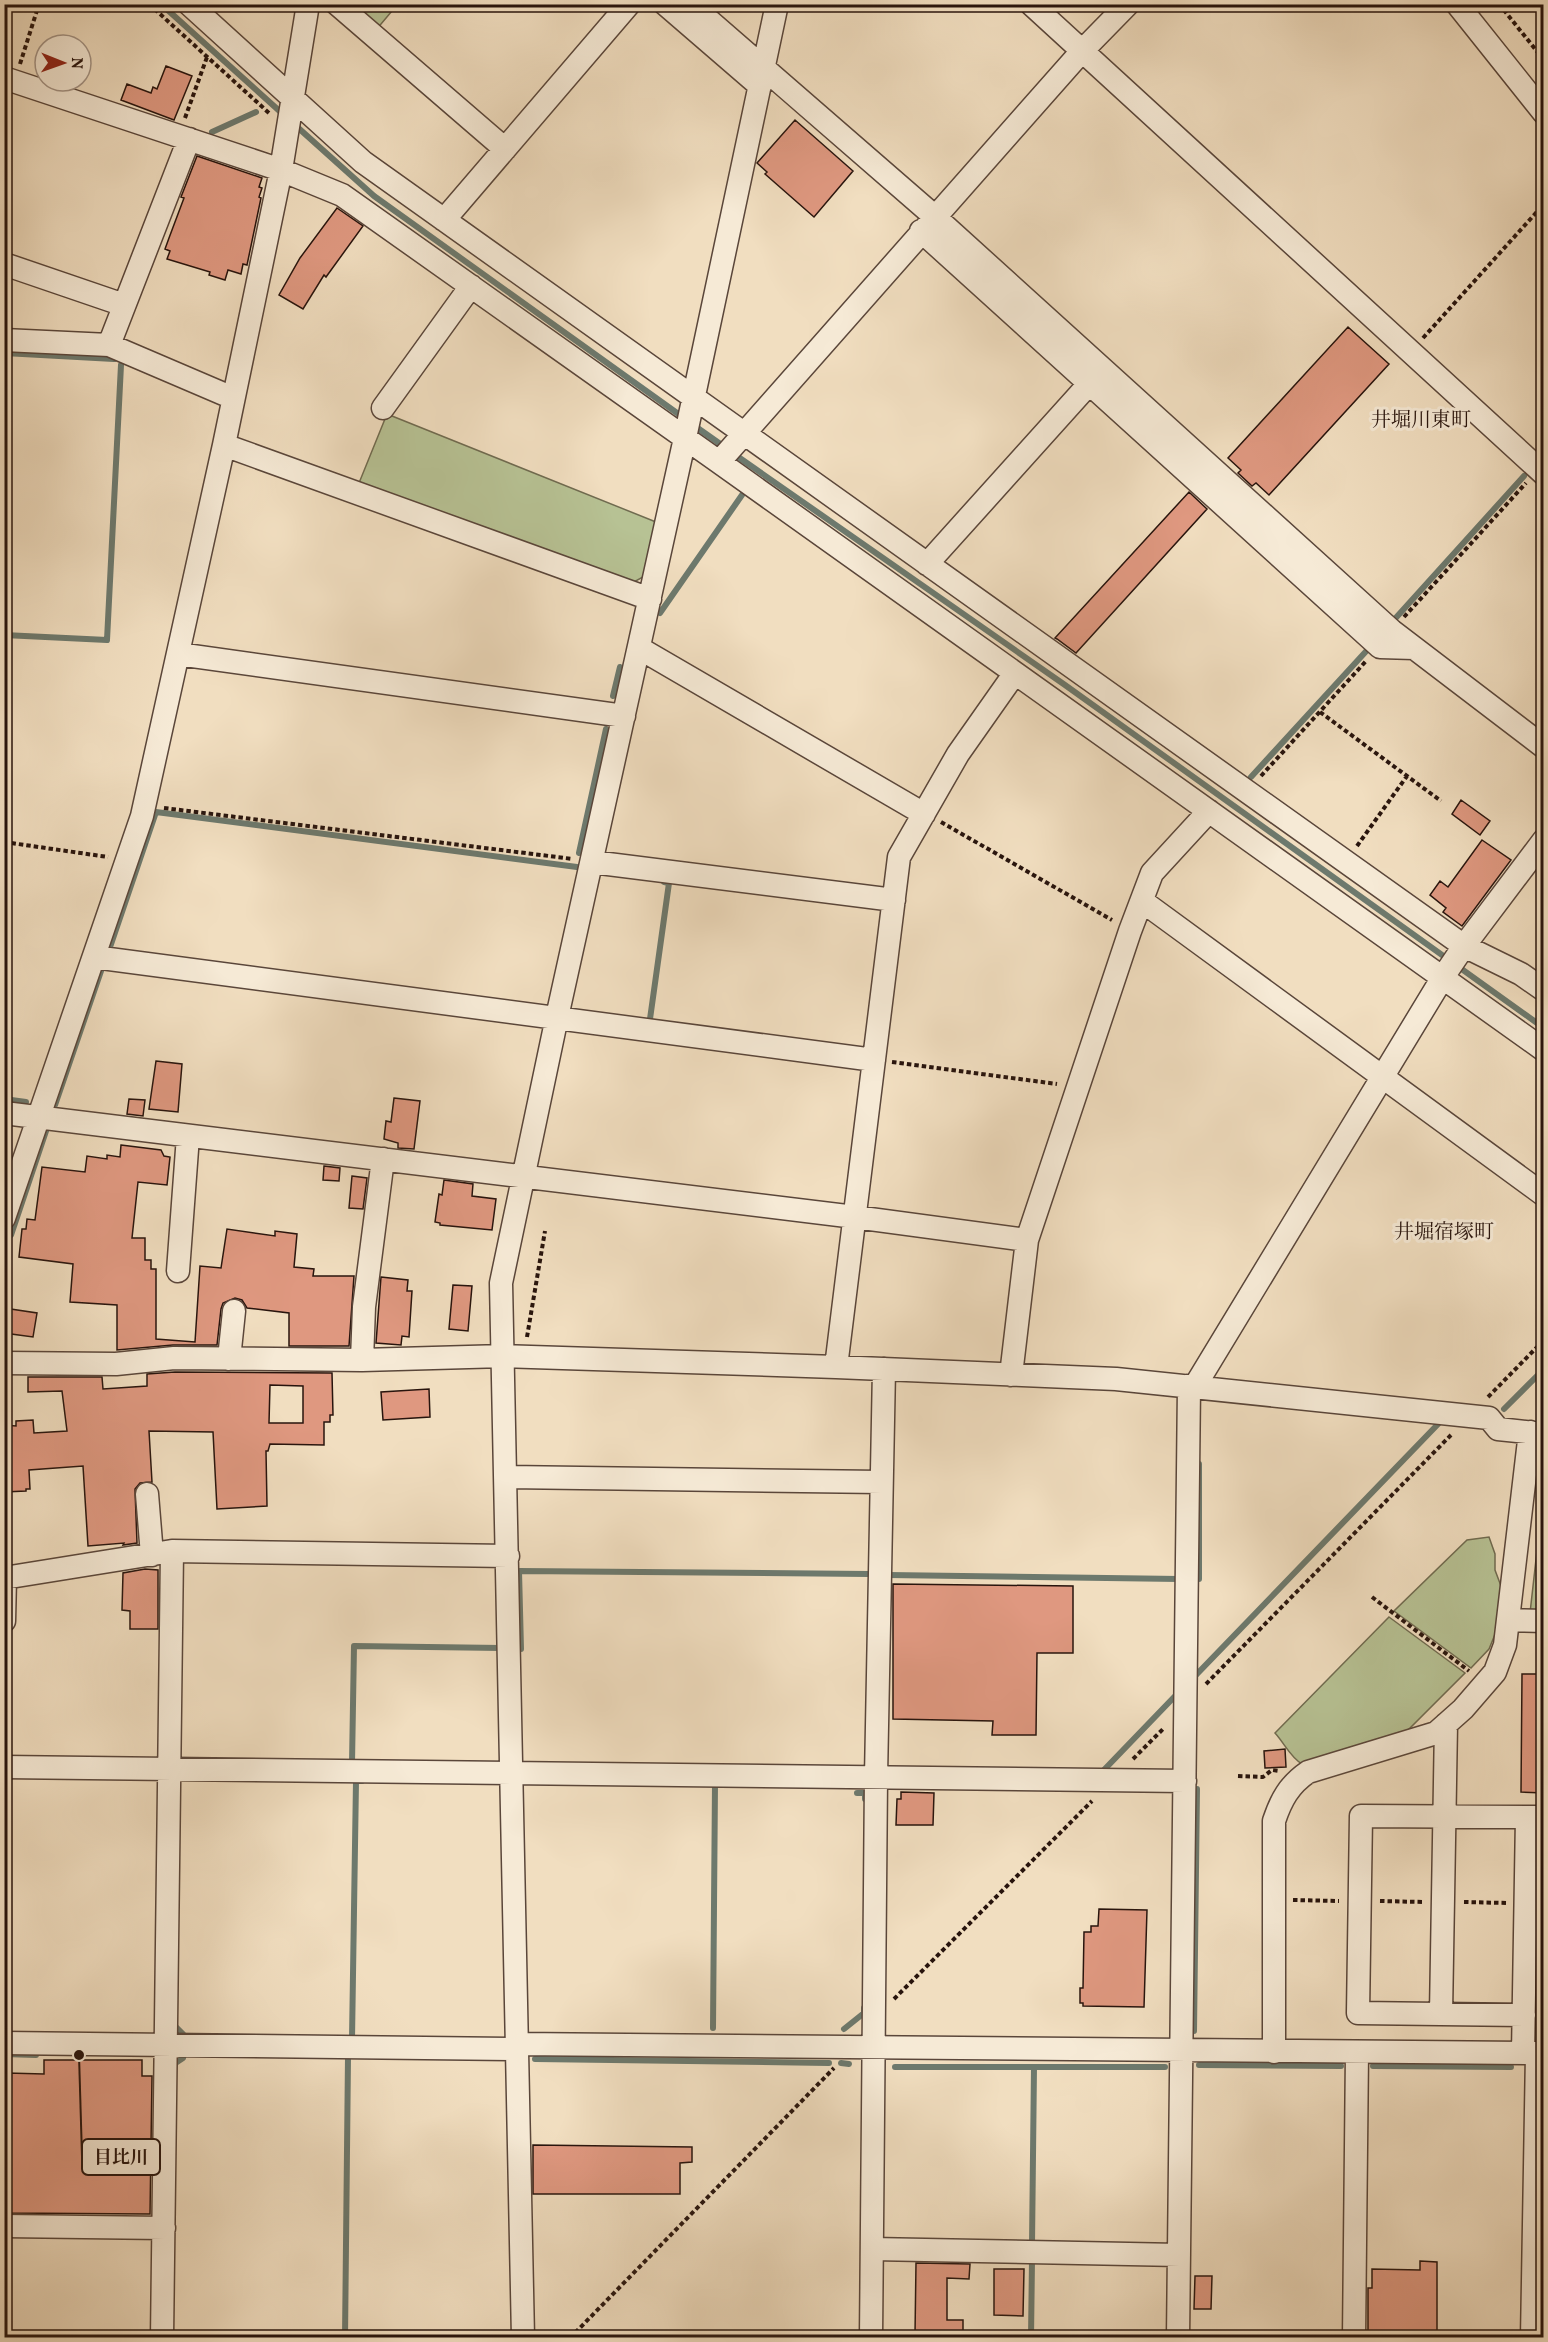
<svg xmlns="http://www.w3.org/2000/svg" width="1548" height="2342" font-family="Vollkorn,'Noto Serif JP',serif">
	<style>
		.green { fill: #b7c294; stroke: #706b50; stroke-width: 1.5 }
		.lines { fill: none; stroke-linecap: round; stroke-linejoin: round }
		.stream { stroke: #6d796d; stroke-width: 6 }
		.building { fill: #df9880; stroke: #28140d; stroke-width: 1.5; fill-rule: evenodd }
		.minor-casing { stroke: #5a463a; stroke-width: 25 }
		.path { stroke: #28140d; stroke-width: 4; stroke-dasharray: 4.5 3; stroke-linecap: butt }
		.minor { stroke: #f6ead6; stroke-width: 22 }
		.labels { text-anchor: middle; stroke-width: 6; stroke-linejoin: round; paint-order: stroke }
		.quarter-label { font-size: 20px; fill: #28140d; stroke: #f6ead6 }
		.leader { fill: none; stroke: #28140d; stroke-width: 2 }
		.callout-dot { fill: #28140d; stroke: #f6ead6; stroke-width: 2 }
		.callout { fill: #f6ead6; stroke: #28140d; stroke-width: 2 }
		.callout-label { font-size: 18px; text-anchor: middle; font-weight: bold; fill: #28140d }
	</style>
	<rect width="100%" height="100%" fill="#f1dec0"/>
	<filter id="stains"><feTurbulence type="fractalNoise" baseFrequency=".00333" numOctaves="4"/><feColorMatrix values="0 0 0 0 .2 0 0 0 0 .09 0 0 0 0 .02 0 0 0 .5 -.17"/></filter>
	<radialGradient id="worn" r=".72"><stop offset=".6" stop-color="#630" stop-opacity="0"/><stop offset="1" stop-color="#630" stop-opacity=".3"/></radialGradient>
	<path class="green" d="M367,5h30l-21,25 -18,-15z
		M387,414l269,108 -13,55 -9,5 -275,-99z
		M1543,1497v117l-13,-1z
		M1489,1537l6,17v16l6,16 -5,46 -7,17 -18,19 -77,-57 73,-71z
		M1389,1617l76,56 -59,59 -104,32c-12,-7 -17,-20 -27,-31z"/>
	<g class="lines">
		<path class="stream" d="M161,4l124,112
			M295,125l79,71 310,222
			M212,132l44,-20
			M4,353l110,6
			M692,424l34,24
			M734,454l331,231 479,343
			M660,613l82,-118
			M1393,621l131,-145
			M4,635l103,5 14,-275
			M613,696l7,-29
			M1251,777l119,-130
			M579,853l27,-124
			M109,950l47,-138 421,55
			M650,1019l19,-136 -5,-1
			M4,1099l22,3
			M55,1105l46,-134
			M11,1235l36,-107
			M1504,1409l40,-40
			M888,1575l291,4
			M1199,1579v-115
			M521,1649l-2,-78 350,3
			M1196,1675l245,-254
			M352,1763l2,-117 147,2
			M1101,1773l77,-80
			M857,1793h8v6
			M175,2021v5l8,8
			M713,2028l2,-244
			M844,2029l20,-16v-5
			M1194,2031l3,-242
			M352,2039l4,-258h6
			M4,2054l32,1
			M535,2059l294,4
			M841,2063l8,1
			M1199,2065l142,1
			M1373,2066l138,1
			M895,2067h270
			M174,2069v-5l9,-6 1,-4h6
			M1032,2244l2,-177
			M345,2338l3,-281
			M1031,2338l1,-78"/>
	</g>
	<path class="building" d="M166,66l26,10 -18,44 -53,-20 6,-16 24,9 2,-6 4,2z
		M795,120l58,51 -39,46 -49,-43 2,-2 -10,-9z
		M197,156l65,22 -3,9 3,1 -3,9 2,1 -14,67 -4,-1 -2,10 -13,-4 -3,10 -16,-5 1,-3 -43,-13 3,-8 -5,-2 4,-11 15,-40 -3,-1z
		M337,208l26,18 -37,51 -2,-2 -21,34 -24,-14 21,-37z
		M1348,327l41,37 -120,131 -13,-12 -4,3 -14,-13 3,-3 -13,-12z
		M1189,492l18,17 -131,144 -19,-14 -2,-1z
		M1461,800l29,21 -10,14 -28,-21z
		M1482,840l29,20 -49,66 -19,-14 3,-4 -16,-13 10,-14 8,6z
		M156,1061l26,3 -4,48 -29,-3z
		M394,1098l26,3 -6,48 -16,-1v-5l-14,-4 2,-18 5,1z
		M129,1099l16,1 -2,16 -16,-2z
		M121,1145l40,5 3,6 6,1 -3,28 -29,-3 -6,56h13v22h6v9h5v70l39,3 5,-76 21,2 6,-39 48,7v-5l22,3 -3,33 20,2 -1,7h41l-5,70h-60v-33l-42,-5 -5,-8 -7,-2 -12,5 -2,6 -4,36h-44l-56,5v-45l-47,-3 3,-38 -54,-7 3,-28h4l1,-10 8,1 7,-53 43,5 2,-16 20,3v-4l13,2z
		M324,1166l16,2 -1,13 -16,-1z
		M352,1176l15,2 -4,31 -14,-1z
		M444,1180l29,4 -1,12 24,3 -4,31 -52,-5v-2l-5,-1 4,-28 3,1z
		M381,1277l27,3 -1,11h5l-3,46 -7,-1 -1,9 -25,-2z
		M453,1285l19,1 -4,45 -19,-2z
		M4,1308l33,5 -4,24 -29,-4z
		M175,1372l157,1 1,42h-3v7h-6v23l-54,-1 -2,7h-2l1,55 -50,3 -4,-77 -64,-1 3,51 -12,1 -5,6 2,54 -14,2 1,-2 -36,3 -5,-80 -54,4 1,19h-4v2l-22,1v-67l12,1v-5l17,-1 1,13 33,-2 -5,-40 -34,1v-15h74l1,12 44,-3v-12zM270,1385l33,1v37h-34z
		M429,1389l1,28 -47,3 -2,-28z
		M145,1569l13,1v59h-28v-18l-8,-1 1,-37z
		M893,1584l180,2v67h-36l-1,82h-44l1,-14 -100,-2z
		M1522,1674h22v119l-23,-1z
		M1285,1749l1,18 -21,1 -1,-17z
		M901,1792l33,1 -1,32h-37l1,-26h4z
		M1099,1909l48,1 -3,97 -61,-1v-3h-3v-15h3l1,-56h7v-6h7z
		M44,2060h98v16h10l-2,138 -145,-1 2,-140 37,1z
		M533,2145l159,2v15l-12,1v31h-147z
		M1420,2261l17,1v75h-69v-49h4v-19l48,1z
		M916,2263l54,1 -1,15 -22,-1v42h16v17h-46v-2h-2z
		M994,2269h30l-1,47 -29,-1z
		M1195,2276h17l-1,33h-17z"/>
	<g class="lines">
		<g class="minor-casing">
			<path id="minor" d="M189,4l174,158 1101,784 57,28 23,16
				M337,4l168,145
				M665,4l95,82
				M690,4l244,212 458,415 152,116
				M1031,4l513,470
				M1457,4l87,109
				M4,78l277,92 61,25 377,267 363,-411 46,-47
				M444,220l185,-216
				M921,231l459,416 34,1
				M4,264l120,41
				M4,340l105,5 124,53
				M109,345l80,-206
				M383,408l88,-122
				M224,445l426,154
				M719,462l825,588
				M927,564l162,-180
				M639,648l285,166
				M178,654l446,62
				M592,862l302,38
				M1142,901l402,294
				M94,957l780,103
				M4,1113l851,104 172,23
				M4,1218l138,-402 82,-371 57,-275 27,-166
				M178,1271l10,-135
				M229,1359l5,-48
				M362,1360l2,-53 19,-148
				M4,1363l112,1 58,-6 188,2 142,-4 332,11 280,12 373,39 9,11 46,5
				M836,1367l63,-510 59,-103 57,-81
				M1011,1375l16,-135 103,-309 22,-58 57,-62
				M1195,1386l248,-409 21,-31 80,-106
				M506,1477l375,5
				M147,1494l5,61
				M4,1578l168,-27 336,5
				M1508,1620l36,1
				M4,1621l1,-43
				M4,1767l1181,14
				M1441,2014l5,-290
				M1524,2015l-166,-2 3,-197 183,1
				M4,2043l513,6
				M517,2044l1020,9 -5,285
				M1274,2052v-231c7,-21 15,-36 34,-49l128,-39 27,-24 32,-37 10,-27 25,-213
				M1523,2053l4,-236
				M4,2226l160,2
				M872,2249l307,6
				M162,2338l10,-787
				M523,2338l-22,-1055 56,-266 128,-579 92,-434
				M871,2338l5,-561 8,-408
				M1178,2338l11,-952
				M1354,2338l3,-286"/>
		</g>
		<path class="path" d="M149,4l120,109
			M1499,4l45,56
			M20,64l19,-60
			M185,118l22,-61
			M1423,338l121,-134
			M1404,617l122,-134
			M1320,712l121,89
			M1261,776l106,-116
			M164,808l409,51
			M941,822l171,98
			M4,842l104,15
			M1357,846l50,-70
			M892,1062l165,22
			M527,1337l18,-106
			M1488,1397l56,-57
			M1372,1597l97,74
			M1206,1684l245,-249
			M1133,1759l31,-31
			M1238,1776l25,1 9,-7 8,1
			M1293,1900l46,1
			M1380,1901l43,1
			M1464,1902l43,1
			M894,1999l198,-198
			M570,2338l264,-270"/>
		<use href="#minor" class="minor"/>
	</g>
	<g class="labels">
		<g class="quarter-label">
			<text x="1421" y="426">井堀川東町</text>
			<text x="1444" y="1238">井堀宿塚町</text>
		</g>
	</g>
	<path class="leader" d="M79 2055L82 2157"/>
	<circle class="callout-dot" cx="79" cy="2055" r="6"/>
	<rect class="callout" x="82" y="2139" width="78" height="36" rx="6"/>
	<g class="callout-label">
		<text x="121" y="2163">目比川</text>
	</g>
	<rect width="1548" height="2342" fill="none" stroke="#f1dec0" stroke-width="24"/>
	<rect x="6" y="6" width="1536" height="2330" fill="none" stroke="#28140d" stroke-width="3"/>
	<rect x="12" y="12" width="1524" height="2318" fill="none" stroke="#28140d" stroke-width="1.5"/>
	<g transform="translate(63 63) rotate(91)"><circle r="28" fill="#f6ead6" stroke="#a49486" stroke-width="1.5"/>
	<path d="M0-4.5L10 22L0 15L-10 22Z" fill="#8f2418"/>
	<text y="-9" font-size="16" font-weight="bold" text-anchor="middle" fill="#28140d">N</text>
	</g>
	<rect width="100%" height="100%" filter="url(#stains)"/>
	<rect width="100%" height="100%" fill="url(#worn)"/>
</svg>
